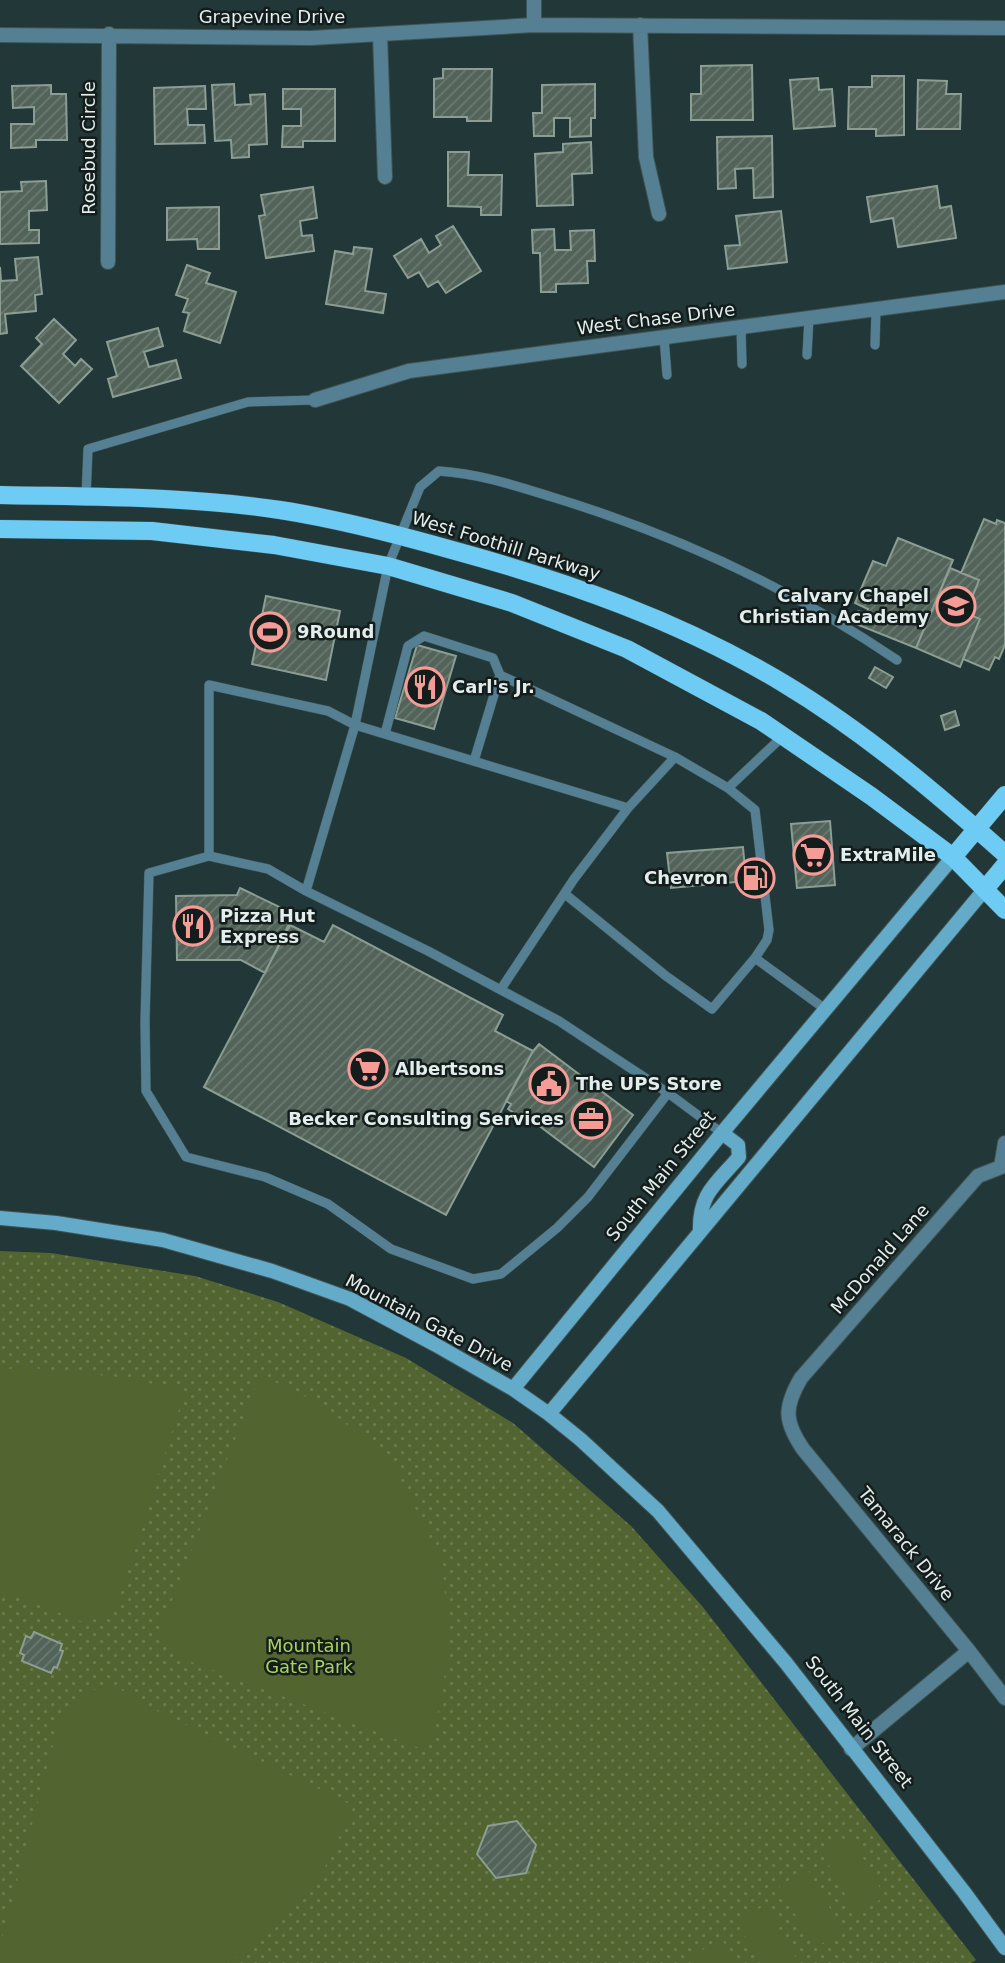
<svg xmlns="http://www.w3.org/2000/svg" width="1005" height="1963" font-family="'DejaVu Sans',sans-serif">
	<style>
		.park { fill: url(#park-dots) }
		.garden { fill: #526531 }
		.building { fill: url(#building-hatch); stroke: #8c9e93; stroke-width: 2 }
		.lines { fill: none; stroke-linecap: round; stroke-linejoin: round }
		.lane-casing { stroke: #415454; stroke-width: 10 }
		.street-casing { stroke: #415454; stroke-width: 16 }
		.secondary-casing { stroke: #415454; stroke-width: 16 }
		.primary-casing { stroke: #415454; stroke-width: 19 }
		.lane { stroke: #558093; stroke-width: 9 }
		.street { stroke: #558093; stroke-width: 14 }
		.secondary { stroke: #64abca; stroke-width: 14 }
		.primary { stroke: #6eccf4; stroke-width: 18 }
		.labels { text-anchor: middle; stroke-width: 5; stroke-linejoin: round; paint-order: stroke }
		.street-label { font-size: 18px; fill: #e1eeed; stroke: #141d1c }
		.poi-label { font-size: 18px; font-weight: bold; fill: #e1eeed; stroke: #141d1c; text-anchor: start }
		.park-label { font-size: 18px; fill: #aad35d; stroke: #141d1c }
	</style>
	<defs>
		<pattern id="park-dots" width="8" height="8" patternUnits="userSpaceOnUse" patternTransform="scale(1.75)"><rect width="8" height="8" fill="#526531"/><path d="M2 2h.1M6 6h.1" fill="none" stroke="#6b7b4f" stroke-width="1.8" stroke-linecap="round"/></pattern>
		<pattern id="building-hatch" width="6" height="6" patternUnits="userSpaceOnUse" patternTransform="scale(1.75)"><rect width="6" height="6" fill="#526359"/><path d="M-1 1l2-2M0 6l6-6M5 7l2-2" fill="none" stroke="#6b7a71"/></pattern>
	</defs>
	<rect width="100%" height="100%" fill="#223737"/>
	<path class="park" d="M0,1251l51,2 144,23 83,26 128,56 107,65 118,103 71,80 274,354 -5,3h-971z"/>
	<path class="garden" d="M23,1367l104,11 58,13 -67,210 -13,16 -22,5 -83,-32v-220z
		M260,1375l63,30 69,57 50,100 8,84 -13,71 -10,34 -238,-90 -25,-15 -5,-26 12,-17z
		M113,1684l30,20 211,102 -33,69 -43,51 -50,37h-228v-17l60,-228 20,-24z
		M850,1835l35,62 -29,16 -35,-61z
		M808,1870l35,61 -29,17 -35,-62z
		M766,1905l33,58h-39l-24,-42z
		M722,1939l14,24h-39l-4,-8z"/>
	<path class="building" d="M752,65l1,55h-62v-26h10v-28z
		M443,69h49l-1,52h-24v-4h-33v-38l9,-1z
		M872,76h32v59l-28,1v-7h-28l1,-42h23z
		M818,78l1,12 13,-1 3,37 -41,3 -4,-49z
		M918,80l29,1 -1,13h15l-1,35h-43z
		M234,84l1,21 16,-1 -1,-9 15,-1 2,50 -18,1v12l-17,1 -1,-18 -16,1 -3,-56z
		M595,84v34h-4v18l-21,1v-19h-16v18h-20l-1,-23h9v-28z
		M51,85v9h15l1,46h-31v7l-25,1v-24h23v-17l-21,1 -1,-22z
		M205,86l1,23h-19l1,16h16l1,18 -50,1 -1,-56z
		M283,89h52v52h-32v6h-21l1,-21h18v-17h-18z
		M772,136l1,61 -19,1 -1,-30 -18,1 1,19 -18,1 -1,-52z
		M591,142l1,31 -20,1 1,31 -36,1 -2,-52 28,-2v-8z
		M448,152h21l-1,23h34l-1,40h-20v-8l-33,-1z
		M46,181l1,29 -18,1v19h10v13l-39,1v-52l22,-1 -1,-9z
		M937,186l3,22 11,-2 5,32 -58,9 -5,-29 -22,4 -4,-25z
		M313,187l4,31 -17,3 2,15 10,-1 2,16 -48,7 -7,-42 6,-1 -4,-20z
		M219,207v42h-21l-1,-10 -30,1v-32z
		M781,211l6,51 -59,7 -3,-23 15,-1 -4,-29z
		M453,226l28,45 -35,22 -8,-12 -10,6 -9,-15 -11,6 -14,-22 27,-17 8,14 12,-8 -5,-9z
		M554,229l1,21h16l-1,-19 24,-1 1,31h-8l1,22 -32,1v8h-15l-1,-39h-7l-1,-23z
		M354,247l18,2 -7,42 21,3 -3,19 -57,-9 9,-53 18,3z
		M38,257l4,37 -7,1 1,16 -31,3 2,19 -7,1v-67l1,14 16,-1 -2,-21z
		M187,265l23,8 -4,10 30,9 -16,51 -36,-12 5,-18 -6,-1 5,-13 -12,-4z
		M54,319l22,21 -13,14 12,12 6,-7 11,10 -33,34 -38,-37 21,-22 -6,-6z
		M158,328l5,18 -19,6 5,15 27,-7 5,18 -68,19 -5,-18 9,-3 -10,-34z
		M984,519l12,5 1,-4 8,3v122l-6,14 -4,-2 -6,13 -26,-11 17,-40 -14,-6 13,-33 -18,-7z
		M898,538l55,22 -37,88 -60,-24 3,-7 -3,-1 2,-5 8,3 2,-5 -13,-6 18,-42 13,5z
		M950,568l29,12 -13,33 -30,-12z
		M266,596l74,15 -14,69 -74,-16z
		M936,601l44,18 -20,48 -44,-19z
		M417,645l39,11 -22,73 -39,-11z
		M875,667l18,10 -7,11 -17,-10z
		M955,711l4,14 -14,5 -4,-14z
		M830,821l5,64 -38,3 -6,-64z
		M743,847l3,34 -75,7 -4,-35z
		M240,888l54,26 -29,59 -24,-13h-64l-1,-64 61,-1z
		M290,925l34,17 9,-17 170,90 -8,16 38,20 -87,164 -242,-128z
		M539,1044l94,71 -39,52 -72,-54 -2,4 -12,-8 3,-5 -5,-3 27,-50z
		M34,1632l28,12 -2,6 3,1 -6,17 -3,-1 -3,6 -29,-12 2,-6 -4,-2 6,-17 5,2z
		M517,1821l19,24 -10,28 -30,5 -19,-24 11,-28z"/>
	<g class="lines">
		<g class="lane-casing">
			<path id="lane" d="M741,327l1,37
				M664,337l3,38
				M875,345l1,-36
				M807,355l2,-37
				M86,497l2,-48 160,-47 67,-2
				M385,734l23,-88 16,-10 69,22 7,17
				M474,761l26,-86 175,82
				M728,788l27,22 14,120 -2,10 -12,18
				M209,856v-171l119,26 27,14 273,83 47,-51 53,31 54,-51
				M306,891l49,-166 33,-159 32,-79 19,-16c42,3 74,14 113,26 122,37 240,92 345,163
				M565,894l101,82 46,33 43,-51 70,51
				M501,989l73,-110 54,-71
				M668,1093l-109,-72 -131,-70 -122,-60 -38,-22 -59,-13 -60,17 -4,148 1,70 40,66 79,20 63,27 63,45 82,30 28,-5 56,-46 31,-31 80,-104 54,40"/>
		</g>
		<g class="street-casing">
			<path id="street" d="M534,0v25
				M640,25l6,132 13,57
				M0,35l311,3 223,-13 471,3
				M380,35l5,142
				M108,262l1,-228
				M315,400l94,-29 596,-79
				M1005,1143l-4,24 -23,9 -177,202c-17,29 -17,43 2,71l166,202 36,47
				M851,1749l118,-98"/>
		</g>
		<g class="secondary-casing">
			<path id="secondary" d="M0,1218l56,5 107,17 109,31 78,28 86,46 77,44 36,25 31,25 78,72 128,152 178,229 41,56
				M700,1230c-1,-37 17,-47 39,-73l-1,-12 -16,-12
				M513,1389l209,-256 231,-276
				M549,1414l436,-525"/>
		</g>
		<g class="primary-casing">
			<path id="primary" d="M0,495c93,2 188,1 280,15 58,9 116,24 172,40 114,31 228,71 331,133 80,48 152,109 222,171
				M0,529l152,2 122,14 114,21 124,37 115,46 134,72 110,75 82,61 52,53
				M953,857l52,-62
				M985,889l20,-24"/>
		</g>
		<use href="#lane" class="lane"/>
		<use href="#street" class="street"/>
		<use href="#secondary" class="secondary"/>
		<use href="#primary" class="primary"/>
	</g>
	<defs>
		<g id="school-ring" transform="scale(2.0125)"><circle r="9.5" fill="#141d1c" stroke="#f59c96" stroke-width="1.5"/><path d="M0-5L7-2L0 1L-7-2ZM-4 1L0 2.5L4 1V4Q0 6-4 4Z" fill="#f59c96"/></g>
		<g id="stadium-ring" transform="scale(2.0125)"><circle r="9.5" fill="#141d1c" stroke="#f59c96" stroke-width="1.5"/><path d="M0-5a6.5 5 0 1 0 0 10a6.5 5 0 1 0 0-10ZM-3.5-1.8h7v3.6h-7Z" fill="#f59c96"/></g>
		<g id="restaurant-ring" transform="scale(2.0125)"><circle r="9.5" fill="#141d1c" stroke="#f59c96" stroke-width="1.5"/><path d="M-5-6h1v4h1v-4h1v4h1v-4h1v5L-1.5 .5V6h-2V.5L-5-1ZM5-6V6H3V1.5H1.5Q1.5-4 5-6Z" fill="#f59c96"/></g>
		<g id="supermarket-ring" transform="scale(2.0125)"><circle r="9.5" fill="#141d1c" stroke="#f59c96" stroke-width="1.5"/><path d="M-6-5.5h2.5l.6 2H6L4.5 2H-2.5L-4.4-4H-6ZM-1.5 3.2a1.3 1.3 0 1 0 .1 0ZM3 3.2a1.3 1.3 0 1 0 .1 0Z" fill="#f59c96"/></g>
		<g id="fuel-ring" transform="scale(2.0125)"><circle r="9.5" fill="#141d1c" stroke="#f59c96" stroke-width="1.5"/><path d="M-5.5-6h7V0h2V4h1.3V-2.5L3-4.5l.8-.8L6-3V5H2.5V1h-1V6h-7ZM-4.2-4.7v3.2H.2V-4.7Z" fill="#f59c96"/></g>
		<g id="civic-ring" transform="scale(2.0125)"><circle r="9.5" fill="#141d1c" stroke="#f59c96" stroke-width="1.5"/><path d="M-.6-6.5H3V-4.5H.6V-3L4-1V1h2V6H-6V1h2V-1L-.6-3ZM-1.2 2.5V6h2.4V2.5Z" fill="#f59c96"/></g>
		<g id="office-ring" transform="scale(2.0125)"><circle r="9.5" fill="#141d1c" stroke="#f59c96" stroke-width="1.5"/><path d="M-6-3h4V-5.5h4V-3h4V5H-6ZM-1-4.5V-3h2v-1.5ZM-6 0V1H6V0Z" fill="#f59c96"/></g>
	</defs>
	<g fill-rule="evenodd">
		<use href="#school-ring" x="956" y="606"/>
		<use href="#stadium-ring" x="270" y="632"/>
		<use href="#restaurant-ring" x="425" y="687"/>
		<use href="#supermarket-ring" x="813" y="855"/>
		<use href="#fuel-ring" x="755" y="878"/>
		<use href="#restaurant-ring" x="193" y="926"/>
		<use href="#supermarket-ring" x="368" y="1069"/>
		<use href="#civic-ring" x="549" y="1084"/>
		<use href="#office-ring" x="591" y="1119"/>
	</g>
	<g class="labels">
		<g class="street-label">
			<text x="272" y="23">Grapevine Drive</text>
			<text transform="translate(89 148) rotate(-90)" y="6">Rosebud Circle</text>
			<text transform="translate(656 319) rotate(-7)" y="6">West Chase Drive</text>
			<text transform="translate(506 546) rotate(17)" y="6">West Foothill Parkway</text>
			<text transform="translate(661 1176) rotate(-51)" y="6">South Main Street</text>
			<text transform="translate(880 1259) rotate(-49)" y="6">McDonald Lane</text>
			<text transform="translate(429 1323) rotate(28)" y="6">Mountain Gate Drive</text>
			<text transform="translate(906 1544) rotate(51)" y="6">Tamarack Drive</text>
			<text transform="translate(859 1722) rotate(52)" y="6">South Main Street</text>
		</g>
		<g class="poi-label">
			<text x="929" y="602" text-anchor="end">Calvary Chapel<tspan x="929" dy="21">Christian Academy</tspan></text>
			<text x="297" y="638">9Round</text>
			<text x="452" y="693">Carl's Jr.</text>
			<text x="840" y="861">ExtraMile</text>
			<text x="728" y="884" text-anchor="end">Chevron</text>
			<text x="220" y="922">Pizza Hut<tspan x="220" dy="21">Express</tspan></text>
			<text x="395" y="1075">Albertsons</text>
			<text x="576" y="1090">The UPS Store</text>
			<text x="564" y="1125" text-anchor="end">Becker Consulting Services</text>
		</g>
		<g class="park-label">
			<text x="309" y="1652">Mountain<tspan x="309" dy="21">Gate Park</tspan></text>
		</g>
	</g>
</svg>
